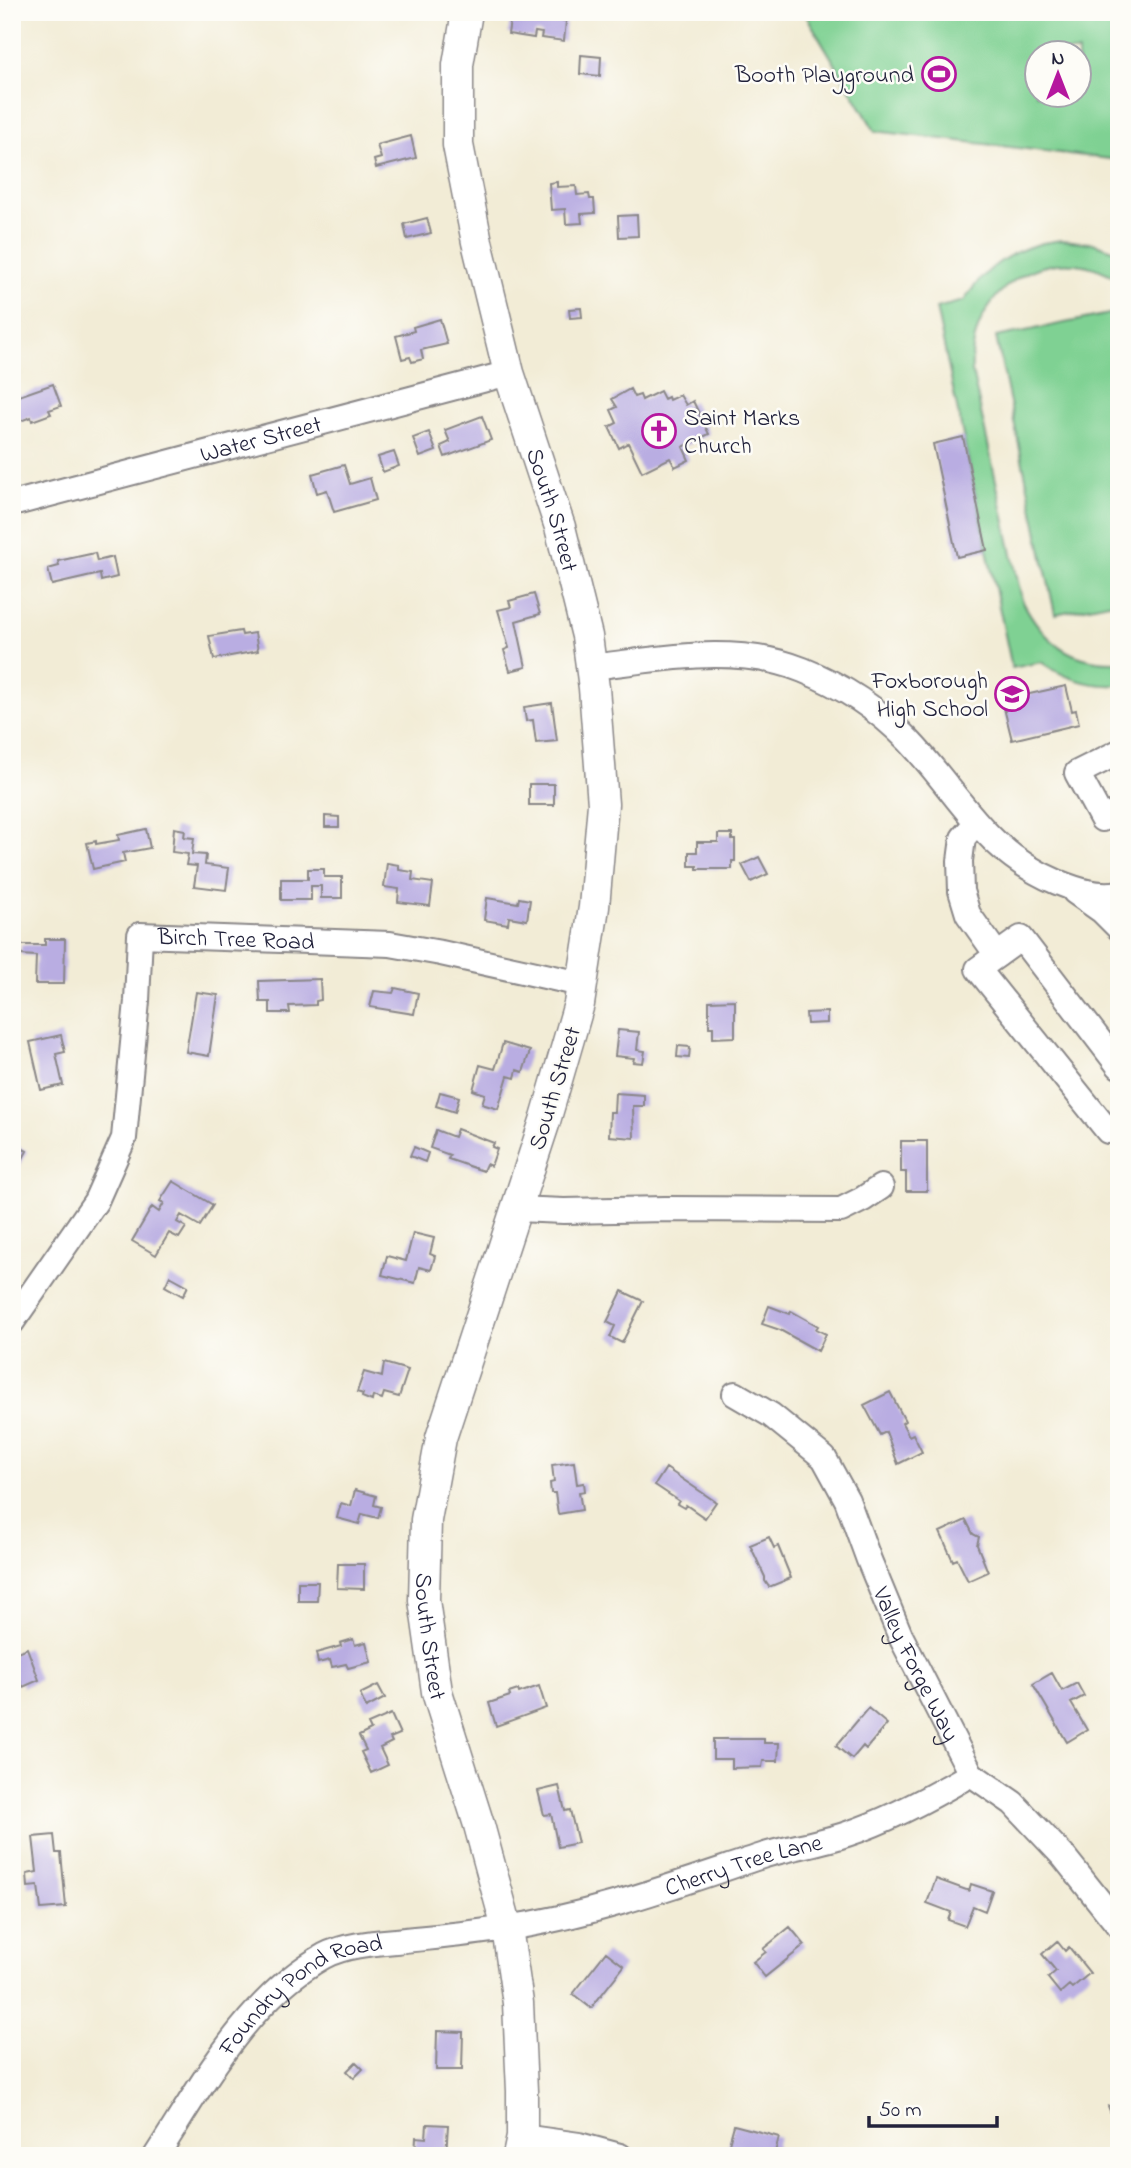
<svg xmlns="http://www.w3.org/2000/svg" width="1131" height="2168" font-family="'Indie Flower',sans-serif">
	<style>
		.green { fill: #7fd193; stroke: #507a67; stroke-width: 2; fill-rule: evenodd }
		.building { fill: #b9ade2 }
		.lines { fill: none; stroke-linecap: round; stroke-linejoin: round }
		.minor-casing { stroke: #8a8788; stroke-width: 28 }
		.major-casing { stroke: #8a8788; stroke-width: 33 }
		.minor { stroke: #fff; stroke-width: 24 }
		.major { stroke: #fff; stroke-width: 30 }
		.labels { text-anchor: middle; stroke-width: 5; stroke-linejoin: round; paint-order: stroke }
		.poi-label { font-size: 24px; fill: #22223b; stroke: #fdfcf7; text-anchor: end }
		.street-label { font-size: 24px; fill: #22223b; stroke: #fdfcf7 }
	</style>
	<rect width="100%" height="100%" fill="#fdfcf7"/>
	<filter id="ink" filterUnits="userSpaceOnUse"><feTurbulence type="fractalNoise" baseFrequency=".0143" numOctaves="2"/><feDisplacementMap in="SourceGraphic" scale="14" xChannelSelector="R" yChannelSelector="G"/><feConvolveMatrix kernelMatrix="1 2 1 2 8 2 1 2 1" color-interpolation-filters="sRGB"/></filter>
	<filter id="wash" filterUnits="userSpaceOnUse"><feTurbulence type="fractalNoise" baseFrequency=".00686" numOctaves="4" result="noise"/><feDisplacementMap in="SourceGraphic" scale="28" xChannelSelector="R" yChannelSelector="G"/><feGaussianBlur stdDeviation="1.57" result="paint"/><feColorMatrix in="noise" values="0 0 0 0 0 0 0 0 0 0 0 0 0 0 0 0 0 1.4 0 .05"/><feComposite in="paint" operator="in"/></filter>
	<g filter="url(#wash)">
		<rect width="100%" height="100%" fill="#f2ecd6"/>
		<path class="green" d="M804,12h315v148l-244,-29zM1036,52h42v42h-42z
			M1061,240l32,3 26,9v28c-70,-46 -152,11 -147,91l50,229c21,41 49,64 97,62v23c-28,2 -55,-7 -78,-23l-29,6 -76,-360 28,-7c23,-37 54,-56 97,-61z
			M1119,312v289l-64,13 -59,-277z"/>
		<g id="blocks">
			<path class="building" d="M511,14l55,7 -2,20 -23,-3 1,-5 -7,-1 -1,6 -26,-4z
				M581,55l20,2 -1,19 -20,-2z
				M411,136l5,22 -40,10 -2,-8 7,-2 -4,-13z
				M557,182v5l19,-1 1,9 12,-1 1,5h4l1,14 -14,1 1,9 -16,1 -1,-15 -14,1 -2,-27z
				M637,215l1,21 -19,1 -1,-21z
				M427,218l4,15 -24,6 -3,-15z
				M581,308l1,9 -12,1 -1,-9z
				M440,319l7,25 -26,6 2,9 -11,3 -2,-5 -8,2 -6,-23 18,-5 -1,-4z
				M12,380l7,16 34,-12 8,22 -12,4 2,4 -19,7 -1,-4 -19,7z
				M630,389l4,8 6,-2 2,5 18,-9 4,8 4,-2 1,3 11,-5 6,10 7,-4 16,33 -26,13 6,13 -14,7 -5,-9 -28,14 -14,-29 -9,5 -10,-21 8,-4 -6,-13 6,-3 -5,-8z
				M482,416l9,24 -46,17 -4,-11 9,-4 -5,-12z
				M429,432l7,19 -16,6 -7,-19z
				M963,437l24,113 -30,7 -24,-113z
				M394,452l5,14 -16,6 -5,-15z
				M344,465l6,19 20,-6 6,22 -42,12 -7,-22 -10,3 -5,-19z
				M95,553l2,8 16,-4 4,20 -16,4 -1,-7 -48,11 -4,-16 11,-3 -1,-5z
				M534,594l6,20 -24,7 10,46 -16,4 -6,-21 5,-2 -11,-38 13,-3 -2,-6z
				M241,631l1,4 13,-2 3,18 -44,8 -5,-23z
				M1066,686l6,25 4,-1 3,14 -67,16 -10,-40z
				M552,703l5,38 -21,2 -3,-23 -7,1 -2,-14z
				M529,784h25v21h-25z
				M325,816l14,1v10h-14z
				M174,828l11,2 -1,7 10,1 -2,16 14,1 -1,10 24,3 -3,22 -32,-4 3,-20 -11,-1 2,-11 -16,-2z
				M146,829l4,19 -27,5 2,9 -32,7 -6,-26 9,-2v3l23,-4 -1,-5z
				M718,834h14v6h3v21h-3v8h-35v-3h-8v-14h8v-10h21z
				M759,857l9,17 -17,8 -9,-17z
				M387,863l12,2v5l14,2 -1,8 21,3 -3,23 -32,-4 1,-13 -15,-2z
				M308,869h16v8h18v21h-21v-12h-10v14h-30v-21h27z
				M487,898l31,5 1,-5 11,2 -3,20 -18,-3 -1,7 -24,-4z
				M45,939h20l-1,45h-29l1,-28 -15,-1v-10h24z
				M320,979l1,21 -5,1v4l-27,1 1,7h-20v-11h-10l-1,-21z
				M395,988l23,5 -4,21 -44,-7 4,-16 19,2z
				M196,992l22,3 -9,61 -23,-4z
				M735,1000v37l-22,1v-11h-4v-26z
				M827,1012v11l-20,1 -1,-11z
				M618,1030l21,2 -2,18 8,1 -2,12 -10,-1 1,-4 -19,-2z
				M61,1035l4,17 -9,2 7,31 -22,5 -11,-48z
				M503,1043l27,8 -7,21 -6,-2 -2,8 -7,-2 -10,33 -16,-5 3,-10 -12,-4 7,-25 15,4z
				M678,1046l12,1 -1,11 -12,-1z
				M440,1092l19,5 -4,15 -19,-6z
				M615,1093l29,2v11h-11l1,32 -25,-2 1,-24h4z
				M457,1129l37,14 -2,4 5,2 -6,17 -5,-2 -3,7 -35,-12 2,-4 -20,-7 6,-18 18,7z
				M901,1141h26v50h-21v-19h-5z
				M12,1143l15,8 -15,28z
				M414,1147l14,6 -3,9 -15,-6z
				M173,1181l40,24 -13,21 -19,-11 -4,7 9,5 -7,11 -10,-5 -13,22 -24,-14 20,-34 7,5 5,-9 -4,-2z
				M413,1233l21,5 -4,16 5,2 -4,14 -12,-3 -4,16 -33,-8 5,-19 19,5z
				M170,1276l18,10 -5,10 -18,-10z
				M622,1291l21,10 -21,42 -12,-6 5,-11 -8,-4z
				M769,1306l21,8 1,-3 27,15 -2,3 10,5 -8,17 -38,-21 -18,-6z
				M384,1363l24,7 -9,27 -15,-4 -2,6 -9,-3 -1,5 -10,-4 1,-3 -6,-2 7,-20 18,5z
				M890,1392l15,29 -3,2 7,13 4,-2 9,18 -24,12 -12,-32 -6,3 -16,-30z
				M574,1462l3,22 7,-1 1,8 -6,1 3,18 -24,4 -3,-21h-4l-1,-10 4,-1 -2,-17z
				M666,1468l50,34 -11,16 -19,-13 -2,3 -7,-4 2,-3 -24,-16z
				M355,1490l21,6 -2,9 7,2 -3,11 -16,-4 -3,10 -22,-6 4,-15 10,3z
				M966,1520l7,14 6,3 -2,8 11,27 -20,9 -11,-22 -4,2 -13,-29z
				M769,1537l5,11 4,-2 13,32 -22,9 -4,-6v-4l-15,-32z
				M338,1564h26v25l-27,-1z
				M298,1582h20l-1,19h-19z
				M353,1639l2,6 11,-3 5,20 -23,6 -2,-4 -14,3 -2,-7 -12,3 -2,-10 25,-7 -1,-3z
				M27,1648l12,32 -16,7 -2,-5 -9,3v-31z
				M1052,1673l10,18 15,-8 7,13 -13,7 16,27 -20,12 -34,-58z
				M378,1685l7,13 -19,10 -6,-14z
				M539,1686l7,22 -50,18 -7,-23 21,-7 -1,-3 9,-3 1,3z
				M868,1708l19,16 -21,25 -3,-3 -11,13 -16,-13z
				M391,1714l9,20 -10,4 2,4 -12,6 8,17 -17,8 -10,-21 5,-2 -7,-14 12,-6 -3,-6z
				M713,1739h51v4h15l-1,18h-15l-1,6 -30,1v-9h-19z
				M559,1786l6,25 5,-1 8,33 -20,4 -7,-33 -7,1 -6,-24z
				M54,1835l2,18h5l5,54 -25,2 -3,-23 -10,1 -1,-13 10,-2 -4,-35z
				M936,1879l33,12 2,-7 21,7 -7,20 -12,-5 -8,20 -17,-6 3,-8 -24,-9z
				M790,1927l15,18 -40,32 -12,-15 13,-10 -3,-3z
				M1057,1941l8,10 4,-4 21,26 -18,15 -3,-3 -9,8 -12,-15 8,-7 -14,-17z
				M606,1952l18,14 -33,42 -18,-14z
				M437,2031l26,1 -1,38h-26z
				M356,2062l7,7 -9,9 -7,-7z
				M1119,2102v23l-3,1 -8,-20z
				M427,2124l21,1 -2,31 -31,-1 1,-18 10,1z
				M734,2125l45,12 -5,19h-12l-34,-9z"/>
		</g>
	</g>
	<g filter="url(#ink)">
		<use href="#blocks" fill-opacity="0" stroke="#8a8788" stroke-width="2"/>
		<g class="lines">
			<g class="minor-casing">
				<g id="minor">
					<path id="s1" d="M12,504l497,-131"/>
					<path d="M591,667c70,-8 144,-24 212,3 40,16 75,39 105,70 52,54 75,111 149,142 20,8 40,15 62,11"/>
					<path d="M1119,752l-42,21 25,46 17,-8"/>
					<path d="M976,823l-13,15 -3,23 1,30 7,23 29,41"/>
					<path d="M1075,892l27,19 17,17"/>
					<path d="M1119,1066l-98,-128 -43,31 130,162 11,-8"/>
					<path d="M516,1209l48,2 101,-2 176,1 22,-11 18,-12"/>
					<path id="s2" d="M12,1322l84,-121 28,-63 13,-137 3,-66 250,9 51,9 140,31"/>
					<path id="s3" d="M735,1394l36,21 53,43 23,42 22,60 31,75 71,139 42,29 51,54 55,69"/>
					<path d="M522,2137l57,8 41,11"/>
					<path id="s4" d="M156,2156c46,-71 92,-158 168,-200 21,-11 49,-13 72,-15 37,-4 74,-7 110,-13 89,-13 174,-45 259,-73 27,-8 56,-12 82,-21 43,-14 85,-37 124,-60"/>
				</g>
			</g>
			<g class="major-casing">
				<g id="major">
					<path id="s5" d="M467,12l-9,53v80l19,97 32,131 51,154 27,109 7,52 9,116 -9,103 -15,97 -34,117 -104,317 -15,82 -2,80 13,92 42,133 28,103 11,75 4,88v46l-4,19"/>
				</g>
			</g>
			<use href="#minor" class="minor"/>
			<use href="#major" class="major"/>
		</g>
	</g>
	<defs>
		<g id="stadium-ring" transform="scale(1.75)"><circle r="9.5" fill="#fdfcf7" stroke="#b5179e" stroke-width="1.5"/><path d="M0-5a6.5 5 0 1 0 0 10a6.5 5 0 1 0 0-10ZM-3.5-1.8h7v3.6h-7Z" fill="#b5179e"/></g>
		<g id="church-ring" transform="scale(1.75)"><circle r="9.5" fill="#fdfcf7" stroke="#b5179e" stroke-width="1.5"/><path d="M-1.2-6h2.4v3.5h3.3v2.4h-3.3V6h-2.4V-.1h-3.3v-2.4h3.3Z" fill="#b5179e"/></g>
		<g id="school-ring" transform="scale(1.75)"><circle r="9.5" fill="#fdfcf7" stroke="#b5179e" stroke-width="1.5"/><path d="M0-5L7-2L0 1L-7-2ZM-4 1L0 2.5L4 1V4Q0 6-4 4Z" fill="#b5179e"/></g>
	</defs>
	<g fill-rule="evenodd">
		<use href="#stadium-ring" x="939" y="74"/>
		<use href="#church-ring" x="659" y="431"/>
		<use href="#school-ring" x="1012" y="694"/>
	</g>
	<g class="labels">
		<g class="poi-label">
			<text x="914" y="82">Booth Playground</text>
			<text x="684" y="425" text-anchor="start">Saint Marks<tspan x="684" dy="28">Church</tspan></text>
			<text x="988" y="688">Foxborough<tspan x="988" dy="28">High School</tspan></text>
		</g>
		<g class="street-label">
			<text dy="8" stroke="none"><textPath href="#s1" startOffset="257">Water Street</textPath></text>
			<text dy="8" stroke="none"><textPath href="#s5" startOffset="511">South Street</textPath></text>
			<text dy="8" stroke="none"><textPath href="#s2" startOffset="516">Birch Tree Road</textPath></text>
			<text transform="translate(554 1088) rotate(-73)" y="8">South Street</text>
			<text dy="8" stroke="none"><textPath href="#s5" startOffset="1668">South Street</textPath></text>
			<text dy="8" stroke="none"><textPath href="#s3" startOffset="336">Valley Forge Way</textPath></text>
			<text dy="8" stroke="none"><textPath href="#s4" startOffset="695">Cherry Tree Lane</textPath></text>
			<text dy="8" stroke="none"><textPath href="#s4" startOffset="224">Foundry Pond Road</textPath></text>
		</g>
	</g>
	<rect width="1131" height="2168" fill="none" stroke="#fdfcf7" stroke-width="42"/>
	<g transform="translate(1058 74)"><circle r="33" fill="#fdfcf7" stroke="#a5a5ac" stroke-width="2"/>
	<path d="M0-5L12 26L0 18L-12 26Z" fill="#b5179e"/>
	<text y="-10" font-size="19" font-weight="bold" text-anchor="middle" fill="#22223b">N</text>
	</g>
	<path d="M869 2116v10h128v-10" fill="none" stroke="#22223b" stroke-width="3.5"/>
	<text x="879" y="2116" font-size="21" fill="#22223b" stroke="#fdfcf7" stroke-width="5" paint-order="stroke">50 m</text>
</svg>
